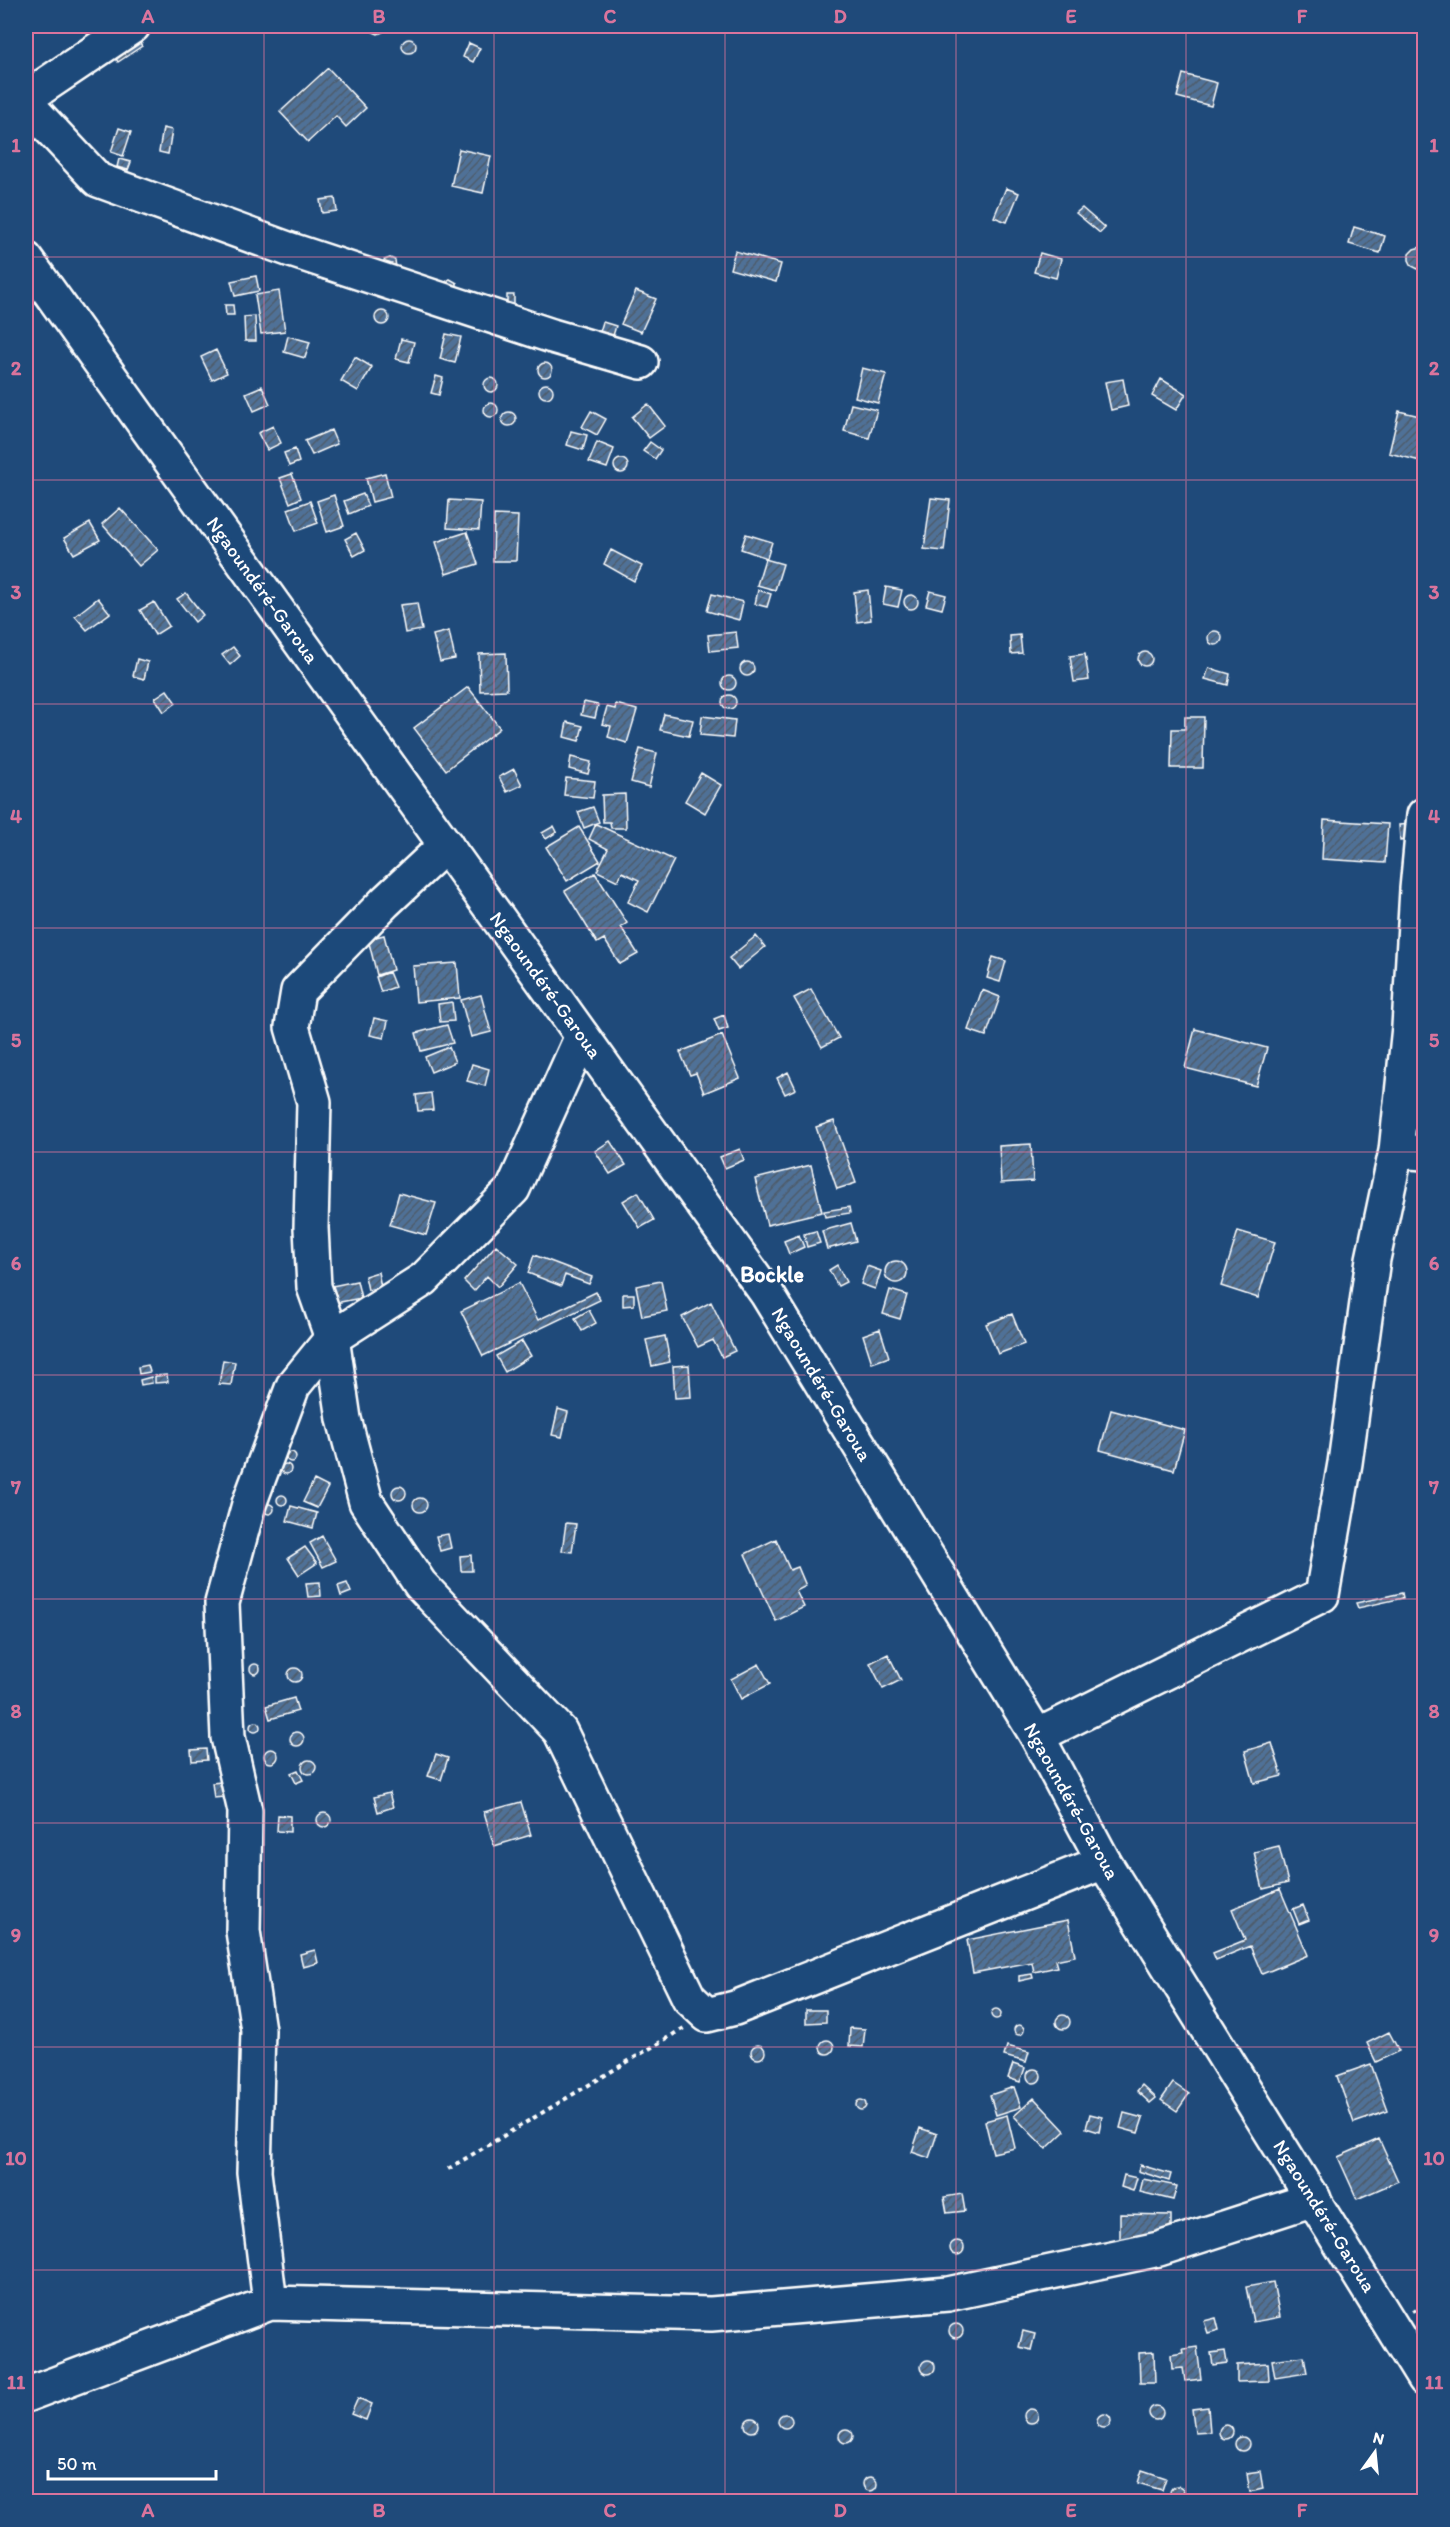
<svg xmlns="http://www.w3.org/2000/svg" width="1450" height="2527" font-family="Itim,sans-serif">
	<style>
		.building { fill: url(#building-hatch); stroke: #fff; stroke-width: 1.5 }
		.lines { fill: none; stroke-linecap: round; stroke-linejoin: round }
		.minor-casing { stroke: #fff; stroke-width: 38 }
		.highway-casing { stroke: #fff; stroke-width: 38 }
		.path { stroke: #fff; stroke-width: 4; stroke-dasharray: 4.5 4.5; stroke-linecap: butt }
		.minor { stroke: #1f4a7a; stroke-width: 33 }
		.highway { stroke: #1f4a7a; stroke-width: 33 }
		.grid { fill: none; stroke: #da749d; stroke-width: 1.5; stroke-opacity: 0.55 }
		.labels { text-anchor: middle; stroke-width: 5; stroke-linejoin: round; paint-order: stroke }
		.street-label { font-size: 20px; fill: #fff; stroke: #1f4a7a }
		.quarter-label { font-size: 22px; font-weight: bold; fill: #fff; stroke: #1f4a7a }
		.neatline { fill: none; stroke: #da749d; stroke-width: 2 }
		.grid-label { font-size: 20px; text-anchor: middle; font-weight: bold; fill: #da749d }
	</style>
	<defs>
		<pattern id="building-hatch" width="6" height="6" patternUnits="userSpaceOnUse" patternTransform="scale(1.5)"><rect width="6" height="6" fill="#507197"/><path d="M-1 1l2-2M0 6l6-6M5 7l2-2" fill="none" stroke="#4e5b6a"/></pattern>
	</defs>
	<rect width="100%" height="100%" fill="#1f4a7a"/>
	<filter id="ink" filterUnits="userSpaceOnUse"><feTurbulence type="fractalNoise" baseFrequency=".0167" numOctaves="2"/><feDisplacementMap in="SourceGraphic" scale="12" xChannelSelector="R" yChannelSelector="G"/><feConvolveMatrix kernelMatrix="1 2 1 2 8 2 1 2 1" color-interpolation-filters="sRGB"/></filter>
	<g filter="url(#ink)">
		<path class="building" d="M371,26h14v1l-2,5 -5,2 -5,-2z
			M136,36l6,10 -24,16 -6,-10z
			M402 46a7 7 0 1 1 14 0a7 7 0 1 1-14 0Z
			M469,43l11,5 -7,14 -10,-5z
			M328,68l38,40 -20,19 -10,-11 -28,26 -28,-30z
			M1183,74l34,9 -6,23 -34,-9z
			M119,128l12,4 -8,24 -12,-4z
			M163,128l9,2 -4,24 -9,-2z
			M459,149l32,7 -8,37 -32,-7z
			M119,159l12,3 -3,8 -11,-3z
			M1006,188l13,5 -12,29 -13,-5z
			M335,198l2,13 -15,2 -2,-13z
			M1082,208l23,20 -5,5 -24,-20z
			M1354,227l31,9 -5,17 -31,-9z
			M1421,247l3,2v19l-6,1 -6,-3 -3,-6v-6l5,-5z
			M735,251l46,13 -5,18 -46,-13z
			M1040,253l21,6 -5,19 -22,-6z
			M390,258l5,2 1,8 -13,-3 1,-5z
			M256,276l3,15 -24,5 -4,-15z
			M450,279l7,4v5l-13,-5z
			M279,291l6,40 -24,3 -6,-39z
			M636,291l20,8 -15,33 -20,-8z
			M507,295h7v18h-7z
			M225,305h8l1,10h-8z
			M375 318a7 7 0 1 1 14 0a7 7 0 1 1-14 0Z
			M255,316l1,25h-11l-1,-24z
			M603,322l13,4 -5,16 -13,-4z
			M446,334l15,3 -6,26 -15,-4z
			M288,336l22,6 -5,16 -21,-6z
			M401,339l13,3 -5,20 -13,-3z
			M216,350l11,23 -15,7 -11,-23z
			M355,357l17,10 -14,24 -17,-10z
			M538 370a7 7 0 1 1 14 0a7 7 0 1 1-14 0Z
			M862,368l24,6 -8,29 -23,-6z
			M436,376l7,2 -4,17 -8,-2z
			M484 385a7 7 0 1 1 14 0a7 7 0 1 1-14 0Z
			M1123,379l5,27 -17,4 -6,-28z
			M1161,379l25,15 -10,16 -24,-14z
			M539 391a7 7 0 1 1 14 0a7 7 0 1 1-14 0Z
			M262,386l8,18 -16,7 -8,-18z
			M484 410a7 7 0 1 1 14 0a7 7 0 1 1-14 0Z
			M648,404l17,22 -16,12 -17,-21z
			M851,404l26,6 -8,28 -25,-7z
			M591,411l15,8 -9,16 -15,-8z
			M1399,411l25,6v45l-35,-9z
			M502 419a7 7 0 1 1 14 0a7 7 0 1 1-14 0Z
			M273,426l8,17 -14,7 -9,-17z
			M331,430l6,14 -25,11 -7,-14z
			M571,431l16,4 -4,15 -16,-5z
			M597,442l17,7 -7,19 -18,-6z
			M650,442l11,8 -6,9 -12,-8z
			M295,449l4,13 -10,4 -5,-13z
			M614 466a7 7 0 1 1 14 0a7 7 0 1 1-14 0Z
			M385,473l6,24 -19,5 -6,-24z
			M292,474l9,24 -11,5 -10,-25z
			M363,494l5,12 -19,8 -5,-13z
			M334,495l10,31 -17,6 -10,-31z
			M931,498l19,2 -6,51 -20,-2z
			M449,500l32,2 -2,28 -32,-2z
			M310,501l8,22 -22,8 -8,-22z
			M120,508l38,42 -19,16 -37,-42z
			M494,515l24,1 -2,45h-23z
			M90,523l10,17 -26,14 -10,-16z
			M467,532l11,32 -32,10 -10,-32z
			M356,533l9,17 -11,6 -9,-17z
			M746,534l26,8 -5,16 -26,-9z
			M611,550l31,16 -8,15 -30,-17z
			M765,559l18,5 -8,26 -18,-5z
			M886,587l16,3 -4,17 -15,-3z
			M758,590l13,4 -4,13 -12,-3z
			M868,590l3,30 -14,2 -3,-30z
			M930,591l16,4 -4,14 -16,-4z
			M186,593l17,22 -8,7 -18,-23z
			M712,594l31,8 -4,18 -32,-9z
			M904 602a7 7 0 1 1 14 0a7 7 0 1 1-14 0Z
			M98,598l12,15 -23,17 -12,-14z
			M154,602l15,24 -14,9 -15,-25z
			M417,603l5,27 -17,3 -5,-28z
			M1208 638a7 7 0 1 1 14 0a7 7 0 1 1-14 0Z
			M449,631l6,28 -15,3 -7,-27z
			M736,632l2,16 -28,3 -2,-16z
			M1020,635l2,18 -11,1 -1,-18z
			M233,647l7,9 -10,9 -8,-10z
			M1138 659a7 7 0 1 1 14 0a7 7 0 1 1-14 0Z
			M506,653l1,37 -27,1 -1,-37z
			M1085,654l4,26 -15,2 -4,-26z
			M137,659l11,3 -4,17 -11,-3z
			M740 669a7 7 0 1 1 14 0a7 7 0 1 1-14 0Z
			M1209,668l21,6 -2,11 -23,-6z
			M722 683a7 7 0 1 1 14 0a7 7 0 1 1-14 0Z
			M468,687l32,41 -54,42 -32,-42z
			M167,690l9,13 -12,9 -9,-14z
			M722 702a7 7 0 1 1 14 0a7 7 0 1 1-14 0Z
			M584,702l14,3 -3,13 -14,-3z
			M616,704l21,6 -10,33 -19,-6 3,-11 -9,-2 5,-17 8,2z
			M664,714l29,6 -4,16 -29,-6z
			M702,716l33,4 -2,18 -33,-3z
			M1185,717h19l-1,51h-32l1,-39h13z
			M567,722l16,4 -4,15 -15,-4z
			M640,749l17,4 -8,34 -18,-5z
			M571,757l20,5 -3,12 -19,-5z
			M514,769l8,16 -15,7 -8,-15z
			M701,773l20,12 -16,28 -20,-12z
			M566,778l29,3 -2,17 -29,-3z
			M625,794l1,34h-15l-1,-6h-7l-1,-27z
			M593,807l6,15 -15,6 -6,-16z
			M1324,820l64,4 -3,39 -63,-4z
			M596,824l78,36 -26,52 -20,-10 11,-22 -17,-8 -4,9 -21,-10 11,-22 -19,-10z
			M1412,824v16l-12,1 -1,-16z
			M554,826l3,6 -11,7 -4,-6z
			M579,827l21,34 -33,20 -21,-34z
			M595,873l32,50 -6,4 17,27 -18,10 -16,-25 -7,4 -32,-52z
			M384,935l9,35 -16,5 -9,-36z
			M756,936l9,11 -27,22 -9,-11z
			M993,957l13,4 -6,21 -13,-4z
			M457,963l3,35 -44,4 -3,-36z
			M389,972l6,15 -14,5 -5,-15z
			M811,989l28,49 -17,9 -28,-49z
			M982,990l18,7 -14,39 -18,-6z
			M481,995l10,37 -20,5 -10,-37z
			M452,1002l2,19 -14,1 -2,-18z
			M724,1015l4,13 -9,3 -5,-12z
			M374,1018l14,3 -4,17 -14,-3z
			M447,1025l6,18 -32,8 -5,-18z
			M1195,1029l72,19 -11,38 -71,-18z
			M722,1035l18,43 -36,15 -8,-20 -6,2 -10,-23z
			M449,1047l6,15 -24,10 -6,-15z
			M472,1064l17,5 -4,17 -18,-5z
			M788,1072l8,17 -11,5 -8,-16z
			M431,1093l2,17 -15,1 -2,-16z
			M834,1121l22,62 -19,6 -21,-62z
			M610,1141l16,24 -16,9 -15,-23z
			M1031,1144l2,37 -32,2 -2,-37z
			M740,1149l4,11 -19,8 -5,-11z
			M811,1165l11,47 -55,13 -12,-46z
			M638,1192l16,28 -14,8 -17,-27z
			M399,1193l37,10 -10,32 -36,-10z
			M849,1207l1,6 -25,4 -1,-6z
			M851,1223l5,18 -29,8 -5,-18z
			M816,1231l4,12 -13,4 -3,-13z
			M1238,1231l37,11 -17,56 -37,-12z
			M799,1235l5,12 -15,7 -5,-13z
			M496,1245l22,19 -20,23 -11,-11 -13,15 -10,-10z
			M534,1255l58,22 -3,7 -24,-9 -4,11 -33,-13z
			M885 1272a11 11 0 1 1 22 0a11 11 0 1 1-22 0Z
			M837,1265l9,17 -8,4 -9,-16z
			M867,1266l14,5 -6,18 -14,-5z
			M378,1272l3,15 -13,3 -3,-14z
			M357,1281l4,17 -31,6 -3,-17z
			M661,1281l6,30 -25,5 -6,-30z
			M519,1283l19,37 58,-28 4,8 -117,56 -22,-45z
			M890,1290l17,5 -7,24 -17,-5z
			M623,1294h11v11l-11,1z
			M711,1302l24,49 -13,6 -9,-17 -15,7 -16,-30z
			M589,1310l7,13 -14,8 -7,-13z
			M1012,1314l12,30 -26,10 -12,-30z
			M880,1329l9,28 -17,6 -9,-28z
			M665,1336l5,26 -18,4 -6,-26z
			M522,1341l9,15 -26,16 -9,-16z
			M223,1360l12,2 -4,23 -12,-1z
			M148,1365l2,7 -11,2 -1,-7z
			M689,1365l2,32 -16,1 -2,-32z
			M167,1375l1,7 -13,1v-7z
			M151,1377l1,6 -11,2 -1,-5z
			M558,1409l10,3 -6,25 -10,-2z
			M1111,1410l74,20 -11,40 -74,-20z
			M286 1457a5 5 0 1 1 10 0a5 5 0 1 1-10 0Z
			M281 1469a5 5 0 1 1 10 0a5 5 0 1 1-10 0Z
			M314,1480l14,7 -11,21 -14,-6z
			M392 1493a7 7 0 1 1 14 0a7 7 0 1 1-14 0Z
			M277 1500a5 5 0 1 1 10 0a5 5 0 1 1-10 0Z
			M413 1505a7 7 0 1 1 14 0a7 7 0 1 1-14 0Z
			M264 1509a5 5 0 1 1 10 0a5 5 0 1 1-10 0Z
			M291,1506l26,7 -4,15 -26,-7z
			M566,1523l10,1 -4,28 -10,-1z
			M448,1534l3,14 -11,3 -4,-15z
			M322,1536l14,25 -13,6 -13,-24z
			M776,1539l14,31 8,-3 8,19 -10,5 8,16 -28,14 -31,-67z
			M305,1547l12,16 -18,12 -11,-17z
			M471,1555l1,16h-11l-1,-15z
			M320,1582l1,14 -13,1 -2,-14z
			M347,1583l4,9 -10,4 -3,-10z
			M1402,1593l1,5 -45,10 -2,-5z
			M888,1654l13,26 -18,9 -13,-26z
			M250 1669a5 5 0 1 1 10 0a5 5 0 1 1-10 0Z
			M759,1664l11,20 -29,15 -10,-20z
			M288 1675a7 7 0 1 1 14 0a7 7 0 1 1-14 0Z
			M294,1698l4,13 -28,8 -4,-13z
			M250 1727a5 5 0 1 1 10 0a5 5 0 1 1-10 0Z
			M290 1739a7 7 0 1 1 14 0a7 7 0 1 1-14 0Z
			M1272,1743l10,33 -28,7 -9,-32z
			M264 1756a7 7 0 1 1 14 0a7 7 0 1 1-14 0Z
			M206,1749l1,11 -15,1 -1,-11z
			M436,1754l12,4 -7,22 -13,-4z
			M302 1767a7 7 0 1 1 14 0a7 7 0 1 1-14 0Z
			M298,1770l5,10 -7,3 -5,-10z
			M231,1781l2,15 -19,2 -2,-15z
			M389,1793l4,14 -15,5 -4,-15z
			M521,1802l10,33 -37,11 -10,-34z
			M317 1820a7 7 0 1 1 14 0a7 7 0 1 1-14 0Z
			M278,1815l12,1v16l-13,-1z
			M1279,1846l9,37 -25,6 -9,-37z
			M1280,1889l28,66 -46,19 -12,-28 -34,14 -3,-7 32,-13 -13,-31z
			M1303,1905l6,15 -10,4 -6,-15z
			M1068,1920l7,36 -20,4 2,7 -23,5 -2,-10 -59,11 -6,-33z
			M315,1950l3,13 -15,4 -3,-13z
			M1032,1974l1,4 -14,3v-5z
			M991 2014a5 5 0 1 1 10 0a5 5 0 1 1-10 0Z
			M806,2010h20v12l-20,1z
			M1056 2022a7 7 0 1 1 14 0a7 7 0 1 1-14 0Z
			M1014 2030a5 5 0 1 1 10 0a5 5 0 1 1-10 0Z
			M850,2028l15,1 -2,18 -14,-1z
			M1389,2032l10,19 -23,11 -9,-19z
			M820 2047a7 7 0 1 1 14 0a7 7 0 1 1-14 0Z
			M751 2052a7 7 0 1 1 14 0a7 7 0 1 1-14 0Z
			M1007,2046l22,6 -3,10 -22,-6z
			M1013,2064l12,4 -5,14 -12,-4z
			M1371,2064l17,47 -34,12 -17,-47z
			M1027 2076a7 7 0 1 1 14 0a7 7 0 1 1-14 0Z
			M1173,2083l16,11 -12,17 -16,-11z
			M1142,2085l14,13 -6,5 -13,-12z
			M1014,2087l7,20 -25,8 -6,-20z
			M1034,2098l31,33 -19,18 -32,-33z
			M856 2105a5 5 0 1 1 10 0a5 5 0 1 1-10 0Z
			M1124,2113l19,5 -5,15 -18,-5z
			M1090,2114l12,3 -3,15 -13,-4z
			M1007,2115l8,33 -22,5 -8,-32z
			M920,2128l17,6 -8,24 -17,-6z
			M1379,2139l19,42 -41,18 -19,-42z
			M1140,2165l31,9 -2,7 -31,-10z
			M1124,2175l13,3 -4,13 -12,-4z
			M1143,2179l34,7 -4,14 -33,-8z
			M962,2194l3,17 -18,2 -3,-16z
			M1120,2214l51,1v28h-51z
			M950 2248a7 7 0 1 1 14 0a7 7 0 1 1-14 0Z
			M1273,2282l7,35 -27,5 -7,-35z
			M1216,2318l3,12 -11,3 -4,-12z
			M949 2331a7 7 0 1 1 14 0a7 7 0 1 1-14 0Z
			M1023,2331l12,3 -4,16 -12,-3z
			M1197,2347l4,32 -16,2 -2,-13 -11,1 -1,-14 13,-2 -1,-4z
			M1225,2351l2,12 -14,2 -2,-12z
			M1154,2352l1,31h-15l-1,-30z
			M1304,2356l3,17 -32,5 -3,-18z
			M921 2367a7 7 0 1 1 14 0a7 7 0 1 1-14 0Z
			M1268,2363l1,18 -32,1v-17z
			M358,2398l14,6 -6,16 -15,-6z
			M1149 2413a7 7 0 1 1 14 0a7 7 0 1 1-14 0Z
			M1208,2407l2,25 -15,1 -3,-24z
			M1024 2416a7 7 0 1 1 14 0a7 7 0 1 1-14 0Z
			M778 2421a7 7 0 1 1 14 0a7 7 0 1 1-14 0Z
			M1097 2421a7 7 0 1 1 14 0a7 7 0 1 1-14 0Z
			M745 2425a7 7 0 1 1 14 0a7 7 0 1 1-14 0Z
			M1219 2432a7 7 0 1 1 14 0a7 7 0 1 1-14 0Z
			M839 2436a7 7 0 1 1 14 0a7 7 0 1 1-14 0Z
			M1235 2444a7 7 0 1 1 14 0a7 7 0 1 1-14 0Z
			M1142,2470l24,8 -4,12 -24,-7z
			M1260,2471l3,18 -13,3 -3,-19z
			M863 2484a7 7 0 1 1 14 0a7 7 0 1 1-14 0Z
			M1170 2493a7 7 0 1 1 14 0a7 7 0 1 1-14 0Z"/>
		<g class="lines">
			<g class="minor-casing">
				<path id="minor" d="M26,98l107,-72
					M26,103l72,77 190,69 264,87 89,26
					M446,845l-61,57 -87,89 -6,36 22,75 -3,126 3,59 18,51 12,81 22,83 54,82 140,147 129,267 18,17 28,-7 369,-146
					M1396,1151l28,2
					M1037,1736l285,-141 23,-132 28,-204 23,-108 13,-124 8,-138 7,-74
					M270,2303l-16,-131 4,-142 -15,-99 2,-120 -17,-74 -6,-134 27,-99 44,-118 39,-48 92,-59 89,-90 69,-153
					M26,2395l244,-92 441,11 237,-20 211,-45 155,-50"/>
			</g>
			<g class="highway-casing">
				<path id="highway" d="M26,259l741,1035 270,442 67,126 320,517"/>
			</g>
			<path class="path" d="M448,2169l236,-141
				M1412,2311l12,-5"/>
			<use href="#minor" class="minor"/>
			<use href="#highway" class="highway"/>
		</g>
	</g>
	<path class="grid" d="M264,26v2476M494,26v2476M725,26v2476M956,26v2476M1186,26v2476M26,257h1398M26,480h1398M26,704h1398M26,928h1398M26,1152h1398M26,1375h1398M26,1599h1398M26,1823h1398M26,2047h1398M26,2270h1398"/>
	<g class="labels">
		<g class="street-label">
			<text transform="translate(263 590) rotate(54)" y="7">Ngaoundéré-Garoua</text>
			<text transform="translate(546 985) rotate(54)" y="7">Ngaoundéré-Garoua</text>
			<text transform="translate(822 1384) rotate(59)" y="7">Ngaoundéré-Garoua</text>
			<text transform="translate(1072 1801) rotate(61)" y="7">Ngaoundéré-Garoua</text>
			<text transform="translate(1325 2216) rotate(58)" y="7">Ngaoundéré-Garoua</text>
		</g>
		<g class="quarter-label">
			<text x="772" y="1282">Bockle</text>
		</g>
	</g>
	<rect width="1450" height="2527" fill="none" stroke="#1f4a7a" stroke-width="66"/>
	<g transform="translate(1375 2452) rotate(15)" stroke="#1f4a7a" stroke-width="4.5" paint-order="stroke">
	<path d="M0-4.5L10 22L0 15L-10 22Z" fill="#ffffff"/>
	<text y="-9" font-size="16" font-weight="bold" text-anchor="middle" fill="#ffffff">N</text>
	</g>
	<path d="M48 2470v9h168v-9" fill="none" stroke="#ffffff" stroke-width="3"/>
	<text x="57" y="2470" font-size="18" fill="#ffffff" stroke="#1f4a7a" stroke-width="4.5" paint-order="stroke">50 m</text>
	<rect x="33" y="33" width="1384" height="2461" class="neatline"/>
	<g class="grid-label">
		<text x="148" y="23">A</text>
		<text x="379" y="23">B</text>
		<text x="610" y="23">C</text>
		<text x="840" y="23">D</text>
		<text x="1071" y="23">E</text>
		<text x="1302" y="23">F</text>
		<text x="16" y="152">1</text>
		<text x="1434" y="152">1</text>
		<text x="16" y="375">2</text>
		<text x="1434" y="375">2</text>
		<text x="16" y="599">3</text>
		<text x="1434" y="599">3</text>
		<text x="16" y="823">4</text>
		<text x="1434" y="823">4</text>
		<text x="16" y="1047">5</text>
		<text x="1434" y="1047">5</text>
		<text x="16" y="1270">6</text>
		<text x="1434" y="1270">6</text>
		<text x="16" y="1494">7</text>
		<text x="1434" y="1494">7</text>
		<text x="16" y="1718">8</text>
		<text x="1434" y="1718">8</text>
		<text x="16" y="1942">9</text>
		<text x="1434" y="1942">9</text>
		<text x="16" y="2165">10</text>
		<text x="1434" y="2165">10</text>
		<text x="16" y="2389">11</text>
		<text x="1434" y="2389">11</text>
		<text x="148" y="2517">A</text>
		<text x="379" y="2517">B</text>
		<text x="610" y="2517">C</text>
		<text x="840" y="2517">D</text>
		<text x="1071" y="2517">E</text>
		<text x="1302" y="2517">F</text>
	</g>
</svg>
